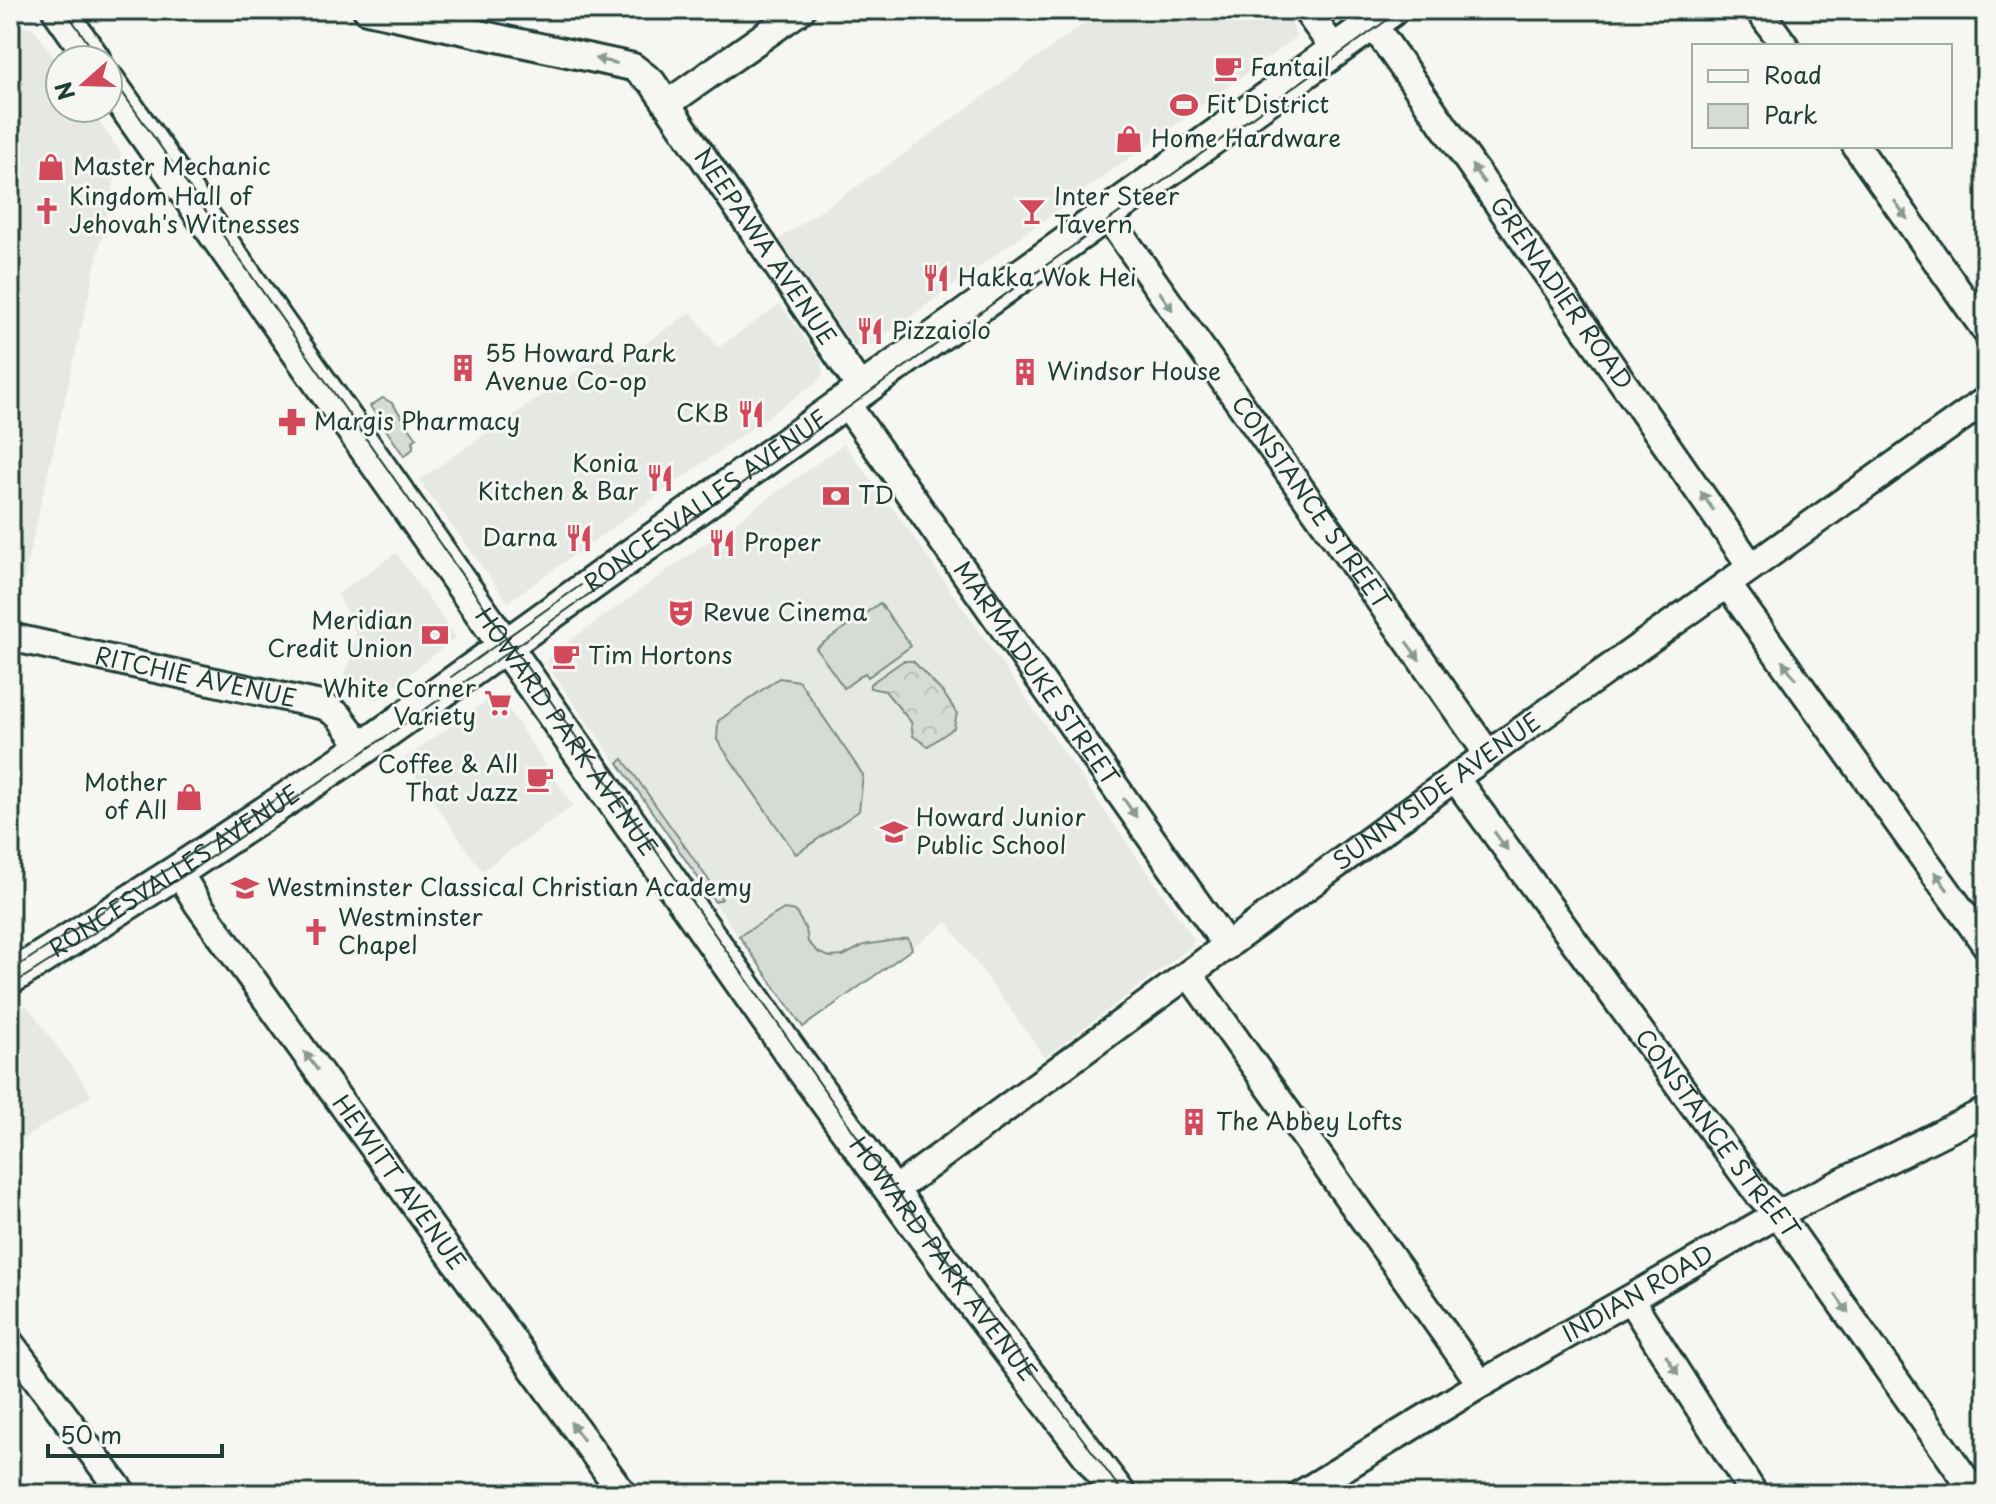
<svg xmlns="http://www.w3.org/2000/svg" width="1996" height="1504" font-family="'Playpen Sans',sans-serif">
	<style>
		.built { fill: #e6e8e4 }
		.green { fill: #d6dbd6; stroke: #7a8c85; stroke-width: 2 }
		.park { fill: url(#park-crowns); stroke: #7a8c85; stroke-width: 2 }
		.lines { fill: none; stroke-linecap: round; stroke-linejoin: round }
		.minor-casing { stroke: #1f3d34; stroke-width: 32 }
		.tertiary-casing { stroke: #1f3d34; stroke-width: 38 }
		.minor { stroke: #f6f6f2; stroke-width: 26 }
		.tertiary { stroke: #f6f6f2; stroke-width: 32 }
		.tram { stroke: #1f3d34; stroke-width: 2 }
		.oneway { fill: #8a9a93 }
		.labels { text-anchor: middle; stroke-width: 6; stroke-linejoin: round; paint-order: stroke }
		.poi-label { font-size: 24px; fill: #1f3d34; stroke: #f6f6f2; text-anchor: start }
		.street-label { font-size: 24px; fill: #1f3d34; stroke: #f6f6f2 }
	</style>
	<defs>
		<pattern id="park-crowns" width="20" height="18" patternUnits="userSpaceOnUse" patternTransform="scale(2)"><rect width="20" height="18" fill="#d6dbd6"/><path d="M2 6a3 3 0 1 1 6 0M12 15a3 3 0 1 1 6 0" fill="none" stroke="#b7bdb8"/></pattern>
	</defs>
	<rect width="100%" height="100%" fill="#f6f6f2"/>
	<filter id="ink" filterUnits="userSpaceOnUse"><feTurbulence type="fractalNoise" baseFrequency=".0125" numOctaves="2"/><feDisplacementMap in="SourceGraphic" scale="16" xChannelSelector="R" yChannelSelector="G"/><feConvolveMatrix kernelMatrix="1 2 1 2 8 2 1 2 1" color-interpolation-filters="sRGB"/></filter>
	<g filter="url(#ink)">
		<path class="built" d="M1103,10h179l10,14 4,13 -429,311 -14,-2 -74,-107 118,-80z
			M19,27h10l6,3 25,36v42h29l32,45 -105,459 -6,-1v-577z
			M780,304l41,57 2,12 -4,7 -311,222 -89,-122 176,-121 21,5 75,-52 27,36z
			M844,444l59,78 291,417 -3,8 -146,110 -98,-135 -144,105 -256,-362 1,-7 6,-6z
			M396,553l60,84 -79,63 -25,-7 -12,-7 10,-24 6,-28 -18,-40z
			M499,695l74,111 -91,65 -78,-112 89,-63z
			M27,1005l65,90 -82,52v-131z"/>
		<path class="green" d="M383,398l9,5 25,35 -4,3v8l-9,7 -34,-50z
			M880,603l31,43 -43,31 -3,-4 -21,15 -28,-40z
			M779,678l20,3 64,94 -4,36 -63,43 -79,-114 1,-19z
			M623,759l99,140 -7,3 -97,-139z
			M784,909l11,2 11,18 2,13 11,11 11,4 13,-1 21,-11 44,-7 4,11 -109,78 -64,-91z"/>
		<path class="park" d="M903,661h10l31,33 13,19 -3,15 -26,18 -15,-10 -2,-14 -26,-31 -15,-3v-4z"/>
		<g class="lines">
			<g class="minor-casing">
				<g id="minor">
					<path id="s1" d="M367,10l266,57 19,15 210,308"/>
					<path d="M1306,10l29,40"/>
					<path d="M1759,10l26,36"/>
					<path id="s2" d="M1372,23l379,543"/>
					<path d="M667,104l134,-94"/>
					<path d="M1856,146l130,185"/>
					<path id="s3" d="M1106,214l382,540"/>
					<path id="s4" d="M845,402l382,544"/>
					<path d="M1727,584l259,361"/>
					<path id="s5" d="M10,637l315,69 14,10 24,32"/>
					<path id="s6" d="M1455,778l302,414 21,22 198,280"/>
					<path id="s7" d="M178,871l20,33 425,590"/>
					<path d="M1189,974l292,410"/>
					<path id="s8" d="M892,1192l546,-402 548,-390"/>
					<path d="M1630,1299l124,195"/>
					<path d="M10,1343l113,151"/>
					<path id="s9" d="M1301,1494l180,-110 297,-170 208,-103"/>
				</g>
			</g>
			<g class="tertiary-casing">
				<g id="tertiary">
					<path d="M59,10l35,50"/>
					<path id="s10" d="M108,81l679,966 193,265 139,182"/>
					<path id="s11" d="M10,978l168,-107 185,-123 1028,-738"/>
				</g>
			</g>
			<use href="#minor" class="minor"/>
			<use href="#tertiary" class="tertiary"/>
			<path class="tram" d="M65,10l35,50
				M108,72l772,1097 244,325
				M451,677l130,-92
				M10,971l274,-177
				M10,986l172,-109 332,-229 887,-638"/>
		</g>
		<defs><path id="oneway-solid" d="M-6-.8H1V-3.2L6.5 0L1 3.2V.8H-6Z" transform="scale(2)"/></defs>
		<g class="oneway">
			<use href="#oneway-solid" transform="translate(606 61) rotate(-168)"/>
			<use href="#oneway-solid" transform="translate(1478 174) rotate(-125)"/>
			<use href="#oneway-solid" transform="translate(1901 210) rotate(55)"/>
			<use href="#oneway-solid" transform="translate(1166 301) rotate(55)"/>
			<use href="#oneway-solid" transform="translate(1707 501) rotate(-124)"/>
			<use href="#oneway-solid" transform="translate(1413 651) rotate(54)"/>
			<use href="#oneway-solid" transform="translate(1789 670) rotate(-126)"/>
			<use href="#oneway-solid" transform="translate(1130 808) rotate(55)"/>
			<use href="#oneway-solid" transform="translate(1501 841) rotate(54)"/>
			<use href="#oneway-solid" transform="translate(1941 881) rotate(-126)"/>
			<use href="#oneway-solid" transform="translate(311 1061) rotate(-126)"/>
			<use href="#oneway-solid" transform="translate(1842 1304) rotate(55)"/>
			<use href="#oneway-solid" transform="translate(1672 1365) rotate(57)"/>
			<use href="#oneway-solid" transform="translate(577 1431) rotate(-126)"/>
		</g>
	</g>
	<defs>
		<g id="cafe-bare" transform="scale(2.16)"><path d="M-5.5-4.5H6V0H3Q3 3.5 0 3.5H-2.5Q-5.5 3.5-5.5 0ZM3-3.2v2h1.7v-2ZM-6 4.5H4V6H-6Z" fill="#d1495b" stroke="#f6f6f2" stroke-width="2.5" paint-order="stroke"/></g>
		<g id="stadium-bare" transform="scale(2.16)"><path d="M0-5a6.5 5 0 1 0 0 10a6.5 5 0 1 0 0-10ZM-3.5-1.8h7v3.6h-7Z" fill="#d1495b" stroke="#f6f6f2" stroke-width="2.5" paint-order="stroke"/></g>
		<g id="shop-bare" transform="scale(2.16)"><path d="M-5-2.5h2.3a2.7 3.5 0 0 1 5.4 0H5L5.5 6h-11ZM-1.5-2.5h3a1.5 2.3 0 0 0-3 0Z" fill="#d1495b" stroke="#f6f6f2" stroke-width="2.5" paint-order="stroke"/></g>
		<g id="church-bare" transform="scale(2.16)"><path d="M-1.2-6h2.4v3.5h3.3v2.4h-3.3V6h-2.4V-.1h-3.3v-2.4h3.3Z" fill="#d1495b" stroke="#f6f6f2" stroke-width="2.5" paint-order="stroke"/></g>
		<g id="bar-bare" transform="scale(2.16)"><path d="M-6-5H6L.8 .8V4.5H3.5V6h-7V4.5H-.8V.8Z" fill="#d1495b" stroke="#f6f6f2" stroke-width="2.5" paint-order="stroke"/></g>
		<g id="restaurant-bare" transform="scale(2.16)"><path d="M-5-6h1v4h1v-4h1v4h1v-4h1v5L-1.5 .5V6h-2V.5L-5-1ZM5-6V6H3V1.5H1.5Q1.5-4 5-6Z" fill="#d1495b" stroke="#f6f6f2" stroke-width="2.5" paint-order="stroke"/></g>
		<g id="building-bare" transform="scale(2.16)"><path d="M-4-6H4V6H1V3H-1V6H-4ZM-2.5-4.3h1.7v1.8h-1.7ZM.8-4.3h1.7v1.8H.8ZM-2.5-1h1.7V.8h-1.7ZM.8-1h1.7V.8H.8Z" fill="#d1495b" stroke="#f6f6f2" stroke-width="2.5" paint-order="stroke"/></g>
		<g id="pharmacy-bare" transform="scale(2.16)"><path d="M-2-6h4v4h4v4h-4v4h-4v-4h-4v-4h4Z" fill="#d1495b" stroke="#f6f6f2" stroke-width="2.5" paint-order="stroke"/></g>
		<g id="bank-bare" transform="scale(2.16)"><path d="M-6-4H6V4H-6ZM0-2.3a2.3 2.3 0 1 0 0 4.6a2.3 2.3 0 1 0 0-4.6Z" fill="#d1495b" stroke="#f6f6f2" stroke-width="2.5" paint-order="stroke"/></g>
		<g id="theatre-bare" transform="scale(2.16)"><path d="M-5-5.5Q0-4 5-5.5V0Q5 5 0 6Q-5 5-5 0ZM-3.3-2.5H-1v1.5H-3.3ZM1-2.5H3.3v1.5H1ZM-2.8 1Q0 5.5 2.8 1Z" fill="#d1495b" stroke="#f6f6f2" stroke-width="2.5" paint-order="stroke"/></g>
		<g id="supermarket-bare" transform="scale(2.16)"><path d="M-6-5.5h2.5l.6 2H6L4.5 2H-2.5L-4.4-4H-6ZM-1.5 3.2a1.3 1.3 0 1 0 .1 0ZM3 3.2a1.3 1.3 0 1 0 .1 0Z" fill="#d1495b" stroke="#f6f6f2" stroke-width="2.5" paint-order="stroke"/></g>
		<g id="school-bare" transform="scale(2.16)"><path d="M0-5L7-2L0 1L-7-2ZM-4 1L0 2.5L4 1V4Q0 6-4 4Z" fill="#d1495b" stroke="#f6f6f2" stroke-width="2.5" paint-order="stroke"/></g>
	</defs>
	<g fill-rule="evenodd">
		<use href="#cafe-bare" x="1228" y="68"/>
		<use href="#stadium-bare" x="1184" y="105"/>
		<use href="#shop-bare" x="1129" y="139"/>
		<use href="#shop-bare" x="51" y="167"/>
		<use href="#church-bare" x="47" y="211"/>
		<use href="#bar-bare" x="1032" y="211"/>
		<use href="#restaurant-bare" x="936" y="278"/>
		<use href="#restaurant-bare" x="870" y="331"/>
		<use href="#building-bare" x="463" y="368"/>
		<use href="#building-bare" x="1025" y="372"/>
		<use href="#restaurant-bare" x="751" y="414"/>
		<use href="#pharmacy-bare" x="292" y="422"/>
		<use href="#restaurant-bare" x="660" y="478"/>
		<use href="#bank-bare" x="836" y="496"/>
		<use href="#restaurant-bare" x="579" y="538"/>
		<use href="#restaurant-bare" x="722" y="543"/>
		<use href="#theatre-bare" x="681" y="613"/>
		<use href="#bank-bare" x="435" y="635"/>
		<use href="#cafe-bare" x="566" y="656"/>
		<use href="#supermarket-bare" x="498" y="703"/>
		<use href="#cafe-bare" x="540" y="779"/>
		<use href="#shop-bare" x="189" y="797"/>
		<use href="#school-bare" x="894" y="832"/>
		<use href="#school-bare" x="245" y="888"/>
		<use href="#church-bare" x="316" y="932"/>
		<use href="#building-bare" x="1194" y="1122"/>
	</g>
	<g class="labels">
		<g class="poi-label">
			<text x="1250" y="76">Fantail</text>
			<text x="1206" y="113">Fit District</text>
			<text x="1151" y="147">Home Hardware</text>
			<text x="73" y="175">Master Mechanic</text>
			<text x="69" y="205">Kingdom Hall of<tspan x="69" dy="28">Jehovah's Witnesses</tspan></text>
			<text x="1054" y="205">Inter Steer<tspan x="1054" dy="28">Tavern</tspan></text>
			<text x="958" y="286">Hakka Wok Hei</text>
			<text x="892" y="339">Pizzaiolo</text>
			<text x="485" y="362">55 Howard Park<tspan x="485" dy="28">Avenue Co-op</tspan></text>
			<text x="1047" y="380">Windsor House</text>
			<text x="729" y="422" text-anchor="end">CKB</text>
			<text x="314" y="430">Margis Pharmacy</text>
			<text x="638" y="472" text-anchor="end">Konia<tspan x="638" dy="28">Kitchen &amp; Bar</tspan></text>
			<text x="858" y="504">TD</text>
			<text x="557" y="546" text-anchor="end">Darna</text>
			<text x="744" y="551">Proper</text>
			<text x="703" y="621">Revue Cinema</text>
			<text x="413" y="629" text-anchor="end">Meridian<tspan x="413" dy="28">Credit Union</tspan></text>
			<text x="588" y="664">Tim Hortons</text>
			<text x="476" y="697" text-anchor="end">White Corner<tspan x="476" dy="28">Variety</tspan></text>
			<text x="518" y="773" text-anchor="end">Coffee &amp; All<tspan x="518" dy="28">That Jazz</tspan></text>
			<text x="167" y="791" text-anchor="end">Mother<tspan x="167" dy="28">of All</tspan></text>
			<text x="916" y="826">Howard Junior<tspan x="916" dy="28">Public School</tspan></text>
			<text x="267" y="896">Westminster Classical Christian Academy</text>
			<text x="338" y="926">Westminster<tspan x="338" dy="28">Chapel</tspan></text>
			<text x="1216" y="1130">The Abbey Lofts</text>
		</g>
		<g class="street-label">
			<text dy="8" stroke="none"><textPath href="#s1" startOffset="496">NEEPAWA AVENUE</textPath></text>
			<text dy="8" stroke="none"><textPath href="#s2" startOffset="330">GRENADIER ROAD</textPath></text>
			<text dy="8" stroke="none"><textPath href="#s11" startOffset="844">RONCESVALLES AVENUE</textPath></text>
			<text dy="8" stroke="none"><textPath href="#s3" startOffset="354">CONSTANCE STREET</textPath></text>
			<text dy="8" stroke="none"><textPath href="#s4" startOffset="332">MARMADUKE STREET</textPath></text>
			<text dy="8" stroke="none"><textPath href="#s5" startOffset="190">RITCHIE AVENUE</textPath></text>
			<text dy="8" stroke="none"><textPath href="#s10" startOffset="796">HOWARD PARK AVENUE</textPath></text>
			<text dy="8" stroke="none"><textPath href="#s8" startOffset="676">SUNNYSIDE AVENUE</textPath></text>
			<text dy="8" stroke="none"><textPath href="#s11" startOffset="196">RONCESVALLES AVENUE</textPath></text>
			<text dy="8" stroke="none"><textPath href="#s6" startOffset="442">CONSTANCE STREET</textPath></text>
			<text dy="8" stroke="none"><textPath href="#s7" startOffset="382">HEWITT AVENUE</textPath></text>
			<text dy="8" stroke="none"><textPath href="#s10" startOffset="1444">HOWARD PARK AVENUE</textPath></text>
			<text dy="8" stroke="none"><textPath href="#s9" startOffset="392">INDIAN ROAD</textPath></text>
		</g>
	</g>
	<rect width="1996" height="1504" fill="none" stroke="#f6f6f2" stroke-width="40"/>
	<rect x="20" y="20" width="1956" height="1464" fill="none" stroke="#1f3d34" stroke-width="3" filter="url(#ink)"/>
	<rect x="1692" y="44" width="260" height="104" fill="#f6f6f2" stroke="#a0aca6" stroke-width="2"/>
	<rect x="1708" y="70" width="40" height="12" fill="#f6f6f2" stroke="#a0aca6" stroke-width="2"/>
	<text x="1764" y="84" font-size="24" fill="#1f3d34">Road</text>
	<rect x="1708" y="104" width="40" height="24" fill="#d6dbd6" stroke="#a0aca6" stroke-width="2"/>
	<text x="1764" y="124" font-size="24" fill="#1f3d34">Park</text>
	<g transform="translate(84 84) rotate(250)"><circle r="38" fill="#f6f6f2" stroke="#a0aca6" stroke-width="2"/>
	<path d="M0-6L14 30L0 20L-14 30Z" fill="#d1495b"/>
	<text y="-12" font-size="22" font-weight="bold" text-anchor="middle" fill="#1f3d34">N</text>
	</g>
	<path d="M48 1444v12h174v-12" fill="none" stroke="#1f3d34" stroke-width="4"/>
	<text x="60" y="1444" font-size="24" fill="#1f3d34" stroke="#f6f6f2" stroke-width="6" paint-order="stroke">50 m</text>
</svg>
